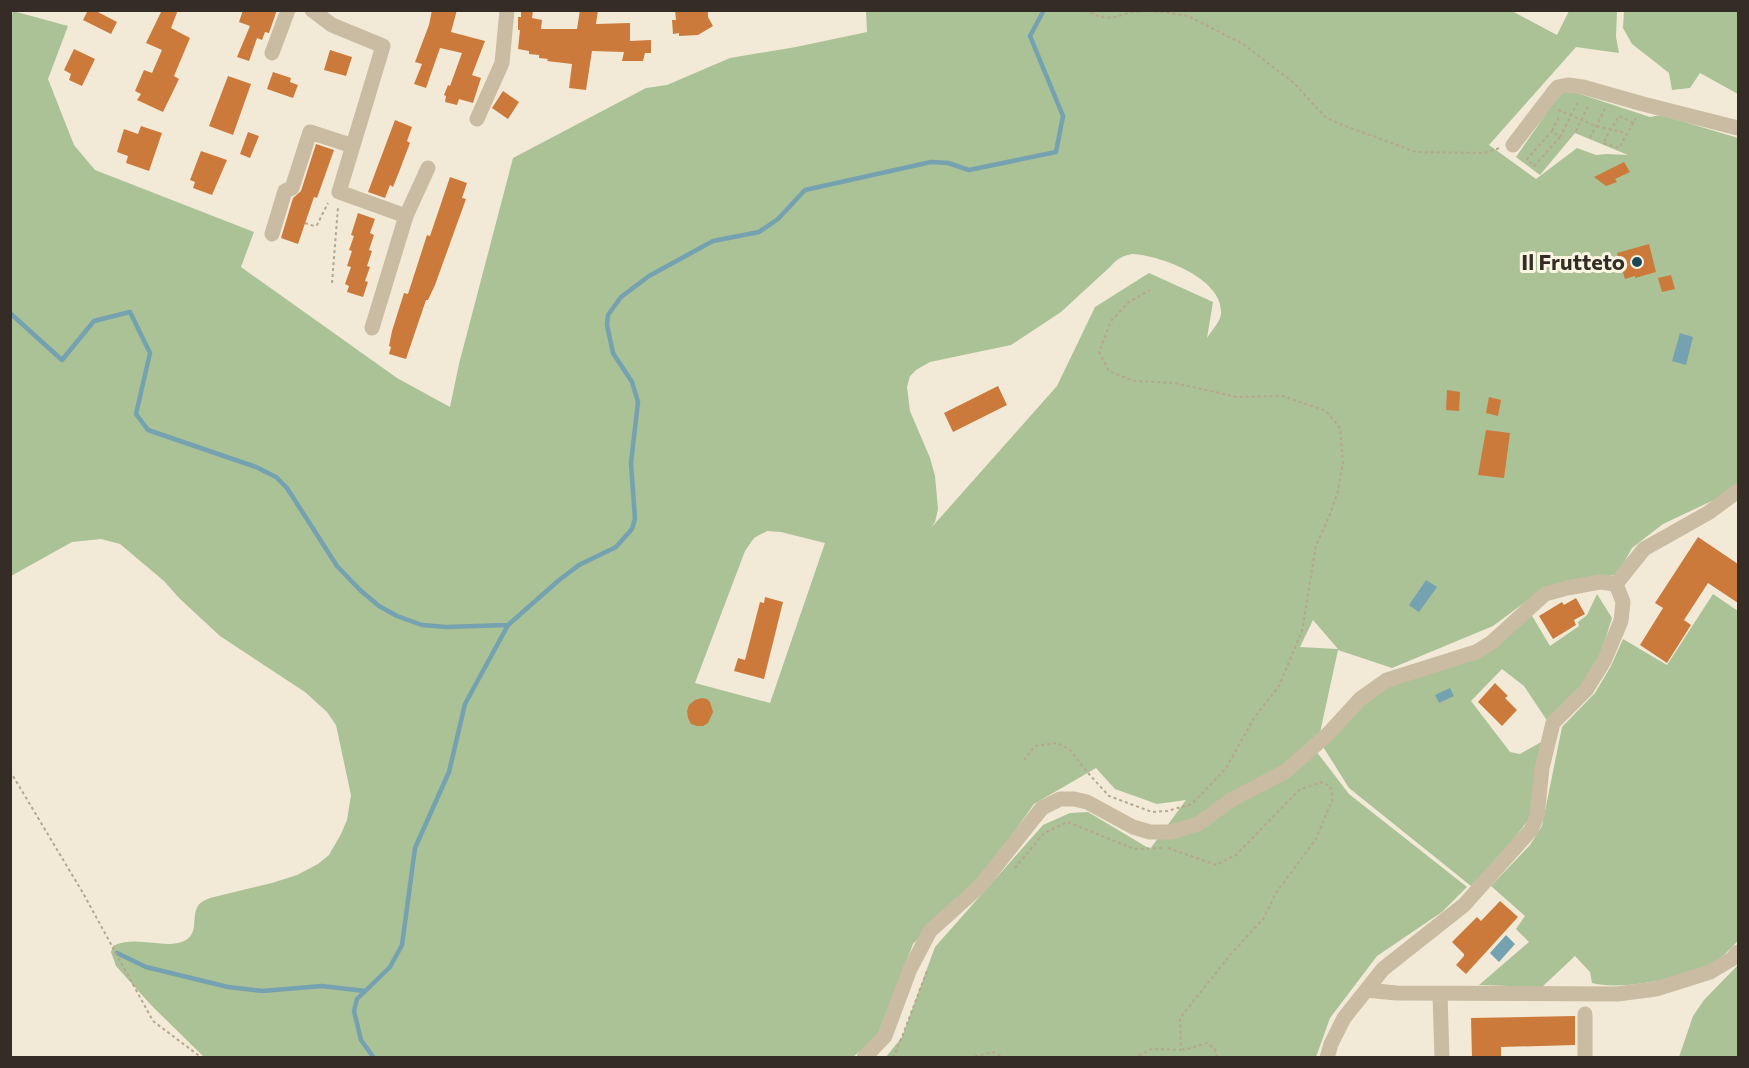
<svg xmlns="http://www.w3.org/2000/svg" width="1749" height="1068" font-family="Commissioner,sans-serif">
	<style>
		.green { fill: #abc196; fill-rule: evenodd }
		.water { fill: #75a2b0 }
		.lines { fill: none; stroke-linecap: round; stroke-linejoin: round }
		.stream { stroke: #75a2b0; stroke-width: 4.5 }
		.building { fill: #cc7a3b }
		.path { stroke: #b6a68d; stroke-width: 2; stroke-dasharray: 3 3; stroke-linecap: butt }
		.minor { stroke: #cabca2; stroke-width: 15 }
		.poi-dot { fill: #194858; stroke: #faf4e3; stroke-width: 2 }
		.labels { text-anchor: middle; stroke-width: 6; stroke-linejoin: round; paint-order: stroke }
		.poi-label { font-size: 22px; font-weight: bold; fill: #352d25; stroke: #faf4e3; text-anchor: end }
	</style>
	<rect width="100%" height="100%" fill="#f2ead7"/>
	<path class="green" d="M1510,10l47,25 12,-24h48l-1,26 3,16 -43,-6 -87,98 47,34 41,-31 19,7 11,-1 21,1 -53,-22 -35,42 -24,-18 45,-65 8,-1 11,3 70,23 11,-2 77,23v345l-22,16 -53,25 -31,24 -15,27 -18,2 -56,12 -50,37 -101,42 -54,-18 -22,101 33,43 118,93 -25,25 -65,44 -47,62 -14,39h-430l16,-20 33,-90 108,-122 27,-12 18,-1 62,37 36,-49 -29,4 -42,-15 -19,-21 -62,36 -45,63 -76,77 -37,95 -23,18h-649l-53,-52 -35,-39 -5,-14 2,-6c23,-12 55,5 73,-6 13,-8 5,-23 12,-34 2,-4 8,-6 12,-8l62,-15 25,-8 21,-11 11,-9 12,-21 6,-14 4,-25 -15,-70 -9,-13 -22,-20 -85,-56 -41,-38 -15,-17 -44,-37 -19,-5 -29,3 -61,34 -1,-554 3,-11 55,15 -20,53 26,66 21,25 159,62 -13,35 156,111 53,29 9,-43 54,-206 133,-70 21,-3 63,-27 66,-11 71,-15 -1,-21zM1132,254c27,1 92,24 89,60 -1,8 -9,16 -14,24l6,-36 -64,-29 -54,34 -38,79 -126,142 4,-6 3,-13 -3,-33 -5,-18 -20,-47 -3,-24 3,-11 6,-6 14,-8 81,-17 50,-33 50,-46c6,-7 11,-10 21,-12zM767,531l14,1 44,11 -55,160 -75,-20 50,-132 9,-13zM1313,620l25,29h-1l-37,-2z
		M1624,11h114v83l-38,-21 -10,15 -18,2 -3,-17 -37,-29 -9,-16z
		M1597,594l15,24 -12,38 -16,32 -36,34 -24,-36 -22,-17 -31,32 39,51 10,2 23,-13 -12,75 -18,24 -42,46 -122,-98 -27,-43 48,-48 23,-15 85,-26 53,-42 19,32 29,-20 -1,-4 9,-7z
		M1713,594l25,17v330c-8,8 -18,19 -28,24 -27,13 -90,26 -118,18l-2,-11 -15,-16 -33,31 -63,-2 50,-43 -13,-13 9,-13 -34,-30 39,-41 12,-19 20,-99 33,-34 16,-27 12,-27 44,26z
		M1738,965v92h-59l14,-41 11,-16z"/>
	<path class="water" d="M1680,333l13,4 -7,28 -14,-4z
		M1426,580l11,7 -18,25 -10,-7z
		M1450,688l4,8 -15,7 -4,-8z
		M1506,935l9,9 -16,18 -9,-9z"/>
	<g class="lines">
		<path class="stream" d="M10,313l52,47 32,-39 36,-9 20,41 -14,61 12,16 108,37 20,10 11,11 50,78 23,24 19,16 18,10 25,9 24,2 62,-2
			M117,953l29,14 82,20 34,4 60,-5 43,5
			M374,1058l-13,-18 -7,-29 3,-12 33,-32 12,-22 13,-97 34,-76 16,-68 43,-79 50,-44 21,-16 37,-18 16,-18 3,-10 -4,-56 7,-61 -6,-20 -19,-29 -6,-28 1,-10 13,-18 28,-21 64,-35 46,-9 19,-13 27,-29 126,-28 17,1 21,7 87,-18 7,-36 -33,-80 14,-26"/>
	</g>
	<path class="building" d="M88,10h6l23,12 -6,12 -28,-14z
		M162,10h16l-7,18 19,10 -16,38 5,3 -16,33 -26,-12 4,-6 -6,-3 9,-21 8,3 10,-23 -16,-7z
		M243,10h34l-8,23 -4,-1 -3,8 -5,-2 -8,23 -12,-4 13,-31 -11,-4z
		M432,10h25l-6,22 34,9 -13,34 9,3 -8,25 -14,-4 -2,6 -12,-3 1,-6 -2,-1 4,-10 2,1 12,-33 -22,-5 -14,40 -12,-4 8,-20 -7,-2 14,-37z
		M521,10h12l-1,8 10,2 -1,9h36l3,-19h18l-2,14 34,-1v18l21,-1v13h-6l-2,8h-21l2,-9 -32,-1 -6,39 -17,-2 3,-24 -25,-3 1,-2 -9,-1v-3l-10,-1v-3l-11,-2 2,-19h-2v-13h3z
		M675,10h33v7l5,9 -15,9 -19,1v-3l-6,1 -1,-14h4z
		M74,49l21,10 -13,27 -13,-6 2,-6 -7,-4z
		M330,50l22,7 -6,19 -22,-6z
		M273,72l18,6 -1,4 8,3 -5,13 -26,-9z
		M228,76l23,8 -18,51 -24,-9z
		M503,91l16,11 -11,17 -16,-11z
		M395,120l17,7 -5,14 3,2 -11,29 -6,15 -3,-2 -5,13 -17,-6z
		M141,126l21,7 -13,38 -23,-8 2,-7 -11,-4 7,-23 14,5z
		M248,132l11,4 -9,22 -10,-4z
		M316,144l18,6 -17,48 -3,-1 -16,47 -17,-6 12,-40 8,-7z
		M201,151l26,9 -15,35 -19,-7 2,-6 -5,-2z
		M1624,162l6,10 -15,7 2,3 -11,4 -12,-9z
		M450,177l17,6 -5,15 4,1 -31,86 -7,15h-2l-20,59 -17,-5 2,-7 -2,-1 3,-15 12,-38 4,1 19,-59 3,1z
		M358,213l17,6 -5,14 4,2 -5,15 3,1 -5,15 3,1 -5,14 3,1 -5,15 -16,-5 2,-6 -4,-2 6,-17 -4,-1 5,-15 -3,-1 5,-14 -3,-1z
		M1649,244l7,28 -21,6v-2l-10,3 -8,-26z
		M1671,275l4,14 -13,3 -4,-14z
		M998,386l9,19 -54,27 -9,-19z
		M1447,390l13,2 -1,19 -13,-1z
		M1489,397l12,3 -3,16 -12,-3z
		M1486,430l24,3 -6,45 -26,-3z
		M1698,537l40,27v39l-30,-20 -24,37 7,5 -24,38 -27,-18 23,-37 -8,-5z
		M765,597l18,5 -19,77 -30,-8 4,-13 7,2 15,-58 4,1z
		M1576,598l9,16 -11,6 2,5 -23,14 -14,-23 23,-14 2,3z
		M1495,683l13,13 -3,2 12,12 -15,16 -24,-24z
		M702,698l5,1 3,3 3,10 -5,11 -5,3h-6l-6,-2 -3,-6 -1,-7 2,-6 6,-5z
		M1500,901l18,16 -52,57 -10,-9 8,-9v-2l-12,-12 25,-25 4,4z
		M1575,1016v29l-74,2v11h-29l-1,-40z"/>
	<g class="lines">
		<path class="path" d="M1085,10l15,7 12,1 20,-6 14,-1 18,1 24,4 55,28 51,39 30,33 13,7 79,29 68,1 16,-5
			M1558,110l38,16 30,7
			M1633,123l-14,-7 -16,27 16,5 17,-30
			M1552,131l7,-14
			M1576,131l13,-27
			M1560,137l-26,29 -7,-7 25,-28 8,6 18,-35
			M1590,138l15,-29
			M305,223l9,3 3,-1 11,-22
			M332,283l6,-76
			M1024,760l11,-14 22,-3 14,8 17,22 21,23 43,16 15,-1 25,-7 34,-36 28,-50 25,-32 23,-55 14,-86 13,-28 9,-26 5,-29 -3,-34 -14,-17 -43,-15 -46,1 -62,-14 -41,-2 -25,-10 -10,-19 12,-31 18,-19 21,-12
			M10,771l73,122 70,128 49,37
			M1168,848l48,17 20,-10 63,-65 22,-8 9,4 3,12 -17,41 -40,54 -13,26 -32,35 -51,64 1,28 3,4 23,-7 8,6 2,9
			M1015,868l29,-35 24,-11 66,27 28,-1
			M893,1058l9,-21 25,-66
			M969,1058l24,-6 12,6
			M1133,1058l19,-9 32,1"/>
		<path class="minor" d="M312,10l20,15 51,21 -44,146 67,24 -34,112
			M272,53l16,-43
			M477,119l25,-56 5,-53
			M1513,145l39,-51 6,-7 10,-2 15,2 60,17 95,24
			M406,216l22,-48
			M272,234l13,-43 7,-3 18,-56 43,14
			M1616,584l28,-35 64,-36 30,-22
			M1366,990l30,3 221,1 39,-5 54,-17 22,-13 6,-7
			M1440,994l2,64
			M1585,1014v44
			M864,1058l21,-22 25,-67 20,-38 50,-45 62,-78 18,-9h14l13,3 46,25 17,5h21l27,-8 33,-24 55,-29 42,-37 32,-35 27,-19 89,-28 16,-10 53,-48 22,-6 33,-6 16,2
			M1327,1058l4,-14 13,-26 39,-49 81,-64 67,-75 6,-14 5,-48 11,-45 33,-33 18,-29 17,-40 2,-19 -7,-18"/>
	</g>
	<circle class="poi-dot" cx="1637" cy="262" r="6"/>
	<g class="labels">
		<g class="poi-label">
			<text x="1625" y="270">Il Frutteto</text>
		</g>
	</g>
	<rect width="1749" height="1068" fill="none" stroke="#352d25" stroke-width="24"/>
</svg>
